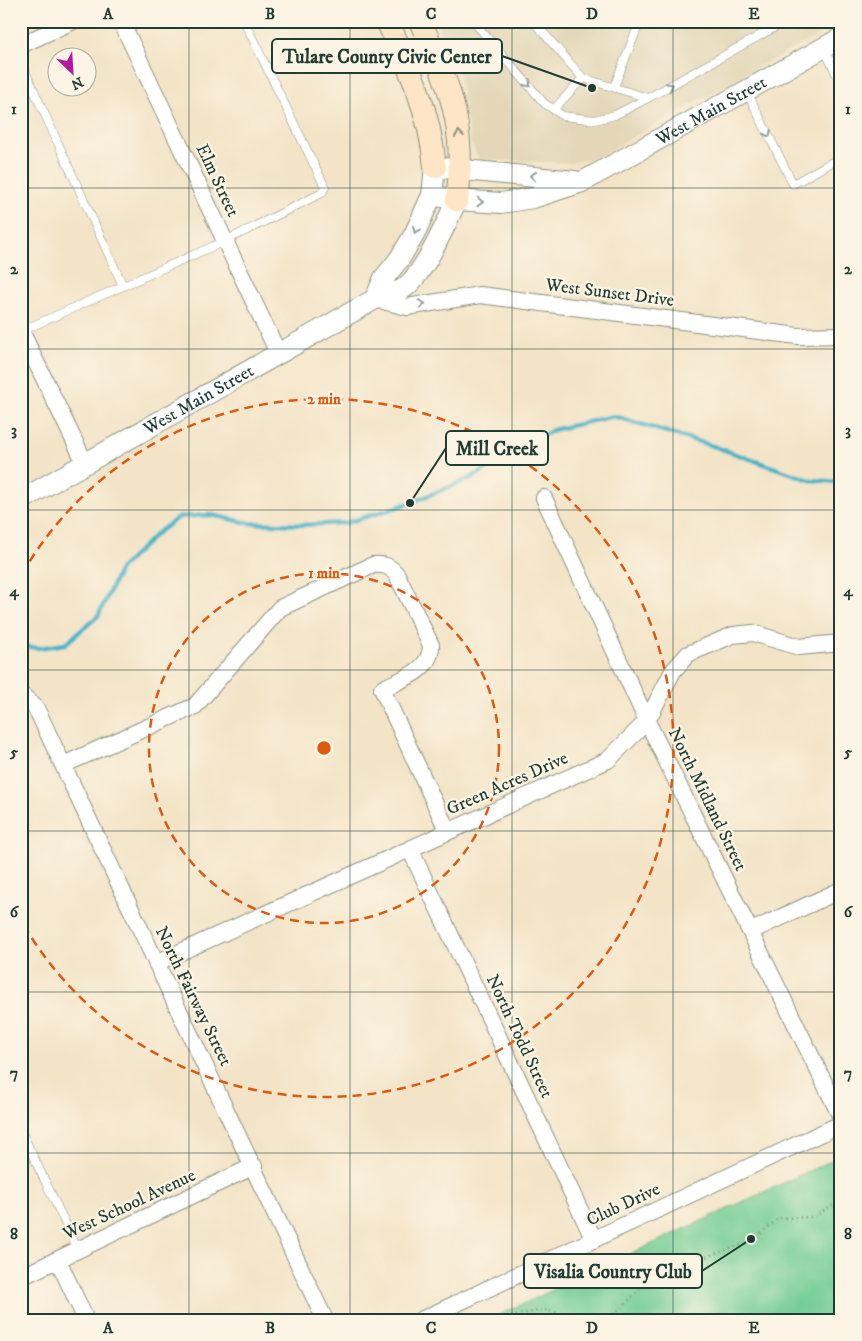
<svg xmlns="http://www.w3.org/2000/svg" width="862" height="1341" font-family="'IM FELL DW Pica',serif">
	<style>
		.built { fill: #e3d7b7 }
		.green { fill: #75ce94; stroke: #4a8664 }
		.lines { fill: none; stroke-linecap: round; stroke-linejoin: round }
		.stream { stroke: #4ab3c8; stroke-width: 4.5 }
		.service-casing { stroke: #89907e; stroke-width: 9 }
		.minor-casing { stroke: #89907e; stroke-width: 18 }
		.tertiary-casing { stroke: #89907e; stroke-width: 22 }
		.secondary-casing { stroke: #89907e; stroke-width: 24 }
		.path { stroke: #89907e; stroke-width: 2.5; stroke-dasharray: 1 4; stroke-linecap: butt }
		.service { stroke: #fff; stroke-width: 8 }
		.minor { stroke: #fff; stroke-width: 16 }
		.tertiary { stroke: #fff; stroke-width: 20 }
		.secondary { stroke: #fde5c5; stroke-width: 22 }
		.oneway { stroke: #8f9e9a }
		.oneway2 { stroke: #8e917c }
		.grid { fill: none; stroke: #1f3d34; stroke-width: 1; stroke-opacity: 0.55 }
		.ring { fill: none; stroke: #de580e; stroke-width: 2.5; stroke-dasharray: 9 6 }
		.labels { text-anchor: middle; stroke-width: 4.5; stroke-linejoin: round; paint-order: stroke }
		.street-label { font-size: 18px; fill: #1f3d34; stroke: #fcf5e5 }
		.centre { fill: #de580e; stroke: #fcf5e5; stroke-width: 2.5 }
		.ring-label { font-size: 15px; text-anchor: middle; font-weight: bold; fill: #de580e; stroke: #fcf5e5; stroke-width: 4.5; stroke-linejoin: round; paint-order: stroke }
		.leader { fill: none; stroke: #1f3d34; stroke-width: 2 }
		.callout-dot { fill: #1f3d34; stroke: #fcf5e5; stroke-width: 2 }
		.callout { fill: #fcf5e5; stroke: #1f3d34; stroke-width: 2 }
		.callout-label { font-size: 19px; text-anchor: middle; font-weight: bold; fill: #1f3d34 }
		.neatline { fill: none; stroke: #1f3d34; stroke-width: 2 }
		.grid-label { font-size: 16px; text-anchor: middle; font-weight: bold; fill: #1f3d34 }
	</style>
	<rect width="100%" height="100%" fill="#fcf5e5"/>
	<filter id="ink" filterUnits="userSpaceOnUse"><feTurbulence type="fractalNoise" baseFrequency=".02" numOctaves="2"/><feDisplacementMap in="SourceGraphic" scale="10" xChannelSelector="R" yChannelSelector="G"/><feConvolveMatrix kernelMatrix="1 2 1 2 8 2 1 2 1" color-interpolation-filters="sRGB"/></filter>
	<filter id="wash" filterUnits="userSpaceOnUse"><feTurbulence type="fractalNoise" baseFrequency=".0096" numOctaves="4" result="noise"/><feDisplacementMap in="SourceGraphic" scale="20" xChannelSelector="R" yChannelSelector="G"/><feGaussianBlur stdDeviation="1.12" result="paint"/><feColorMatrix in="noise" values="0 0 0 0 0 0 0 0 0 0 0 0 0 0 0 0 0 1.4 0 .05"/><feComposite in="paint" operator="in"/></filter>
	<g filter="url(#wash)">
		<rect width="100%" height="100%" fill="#f3e4c7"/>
		<path class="built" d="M435,21h406v1l-244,135 -26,6 -92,-4 -8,-17 -14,-76z"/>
		<path class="green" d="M835,1159h6v161h-353z"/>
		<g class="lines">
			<path class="stream" d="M21,646l18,2 26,-4 33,-28 22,-47 36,-35 23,-17 32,-2 38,8 54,2 43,-2 64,-20 61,-25 82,-48 61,-14 99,30 97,34 31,2"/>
		</g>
	</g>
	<g filter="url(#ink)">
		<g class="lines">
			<g class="service-casing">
				<path id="service" d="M473,21l71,82 19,13 32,4 20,-5 33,-17 138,-77
					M533,21l50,57 65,20
					M824,49l17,34
					M21,62l102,224
					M614,87l26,-66
					M747,92l46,92 48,-27
					M554,109l29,-31
					M21,331l204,-90 97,-48 3,-6 -81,-166
					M21,1131l57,119"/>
			</g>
			<g class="minor-casing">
				<path id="minor" d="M121,21l158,334
					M21,45l52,-24
					M375,299l32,8 73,-12 318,41 43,-1
					M21,331l64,132
					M544,498l103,223 194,396
					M21,694l15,14 289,612
					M63,765l132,-59 85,-98 93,-43c12,-1 17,1 24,10l34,70c0,27 -30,34 -49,44l66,143
					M410,849l184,391
					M751,931l90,-41
					M156,963l452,-203 39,-39 26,-50 15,-17 45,-19 20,-2 46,14 42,-4
					M58,1260l28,60
					M21,1277l233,-111
					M421,1320l420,-196"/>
			</g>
			<g class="tertiary-casing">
				<g id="tertiary">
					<path id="s1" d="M432,195l25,5 44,3 32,-5 49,-16 259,-144"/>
					<path d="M375,299l9,-21 16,-20 14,-23 18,-40 3,-28 140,14"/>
					<path id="s2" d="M21,500l354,-201c8,-3 18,-5 26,-9 22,-12 45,-67 56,-90"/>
				</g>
			</g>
			<g class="secondary-casing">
				<path id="secondary" d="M387,21c24,50 43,91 48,146
					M420,21c30,63 47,108 37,179"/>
			</g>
			<path class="path" d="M507,1320l13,-6 25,-4 27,6 31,2 11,-4 31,-29 10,-6 56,-24 40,-13 28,-24 35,-1 27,-17"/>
			<use href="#service" class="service"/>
			<use href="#minor" class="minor"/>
			<use href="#tertiary" class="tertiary"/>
			<use href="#secondary" class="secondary"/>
		</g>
		<defs><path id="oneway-chevron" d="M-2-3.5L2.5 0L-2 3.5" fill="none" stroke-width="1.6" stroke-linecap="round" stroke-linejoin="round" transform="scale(1.25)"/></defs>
		<g class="oneway">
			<use href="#oneway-chevron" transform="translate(528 84) rotate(49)"/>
			<use href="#oneway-chevron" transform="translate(670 86) rotate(-29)"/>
			<use href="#oneway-chevron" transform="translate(768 134) rotate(63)"/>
			<use href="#oneway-chevron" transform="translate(533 176) rotate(-173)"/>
			<use href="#oneway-chevron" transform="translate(480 202) rotate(3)"/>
			<use href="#oneway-chevron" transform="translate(416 230) rotate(115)"/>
			<use href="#oneway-chevron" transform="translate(422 304) rotate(-10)"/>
		</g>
		<use class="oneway2" href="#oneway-chevron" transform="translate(459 134) rotate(-97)"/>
	</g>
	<path class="grid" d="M189,21v1299M350,21v1299M512,21v1299M673,21v1299M21,188h820M21,349h820M21,510h820M21,670h820M21,831h820M21,992h820M21,1153h820"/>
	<g class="ring">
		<circle cx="324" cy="748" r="175"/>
		<path d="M22 574A349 349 0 1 1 22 922"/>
	</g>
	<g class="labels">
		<g class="street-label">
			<text dy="6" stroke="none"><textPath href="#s1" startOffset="301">West Main Street</textPath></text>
			<text transform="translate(218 180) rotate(65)" y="6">Elm Street</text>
			<text transform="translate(610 292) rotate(7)" y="6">West Sunset Drive</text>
			<text dy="6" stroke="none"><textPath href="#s2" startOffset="204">West Main Street</textPath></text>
			<text transform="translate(507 783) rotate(-24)" y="6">Green Acres Drive</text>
			<text transform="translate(708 799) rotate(64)" y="6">North Midland Street</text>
			<text transform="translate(194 996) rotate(64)" y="6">North Fairway Street</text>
			<text transform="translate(520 1036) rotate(65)" y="6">North Todd Street</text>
			<text transform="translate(129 1204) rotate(-25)" y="6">West School Avenue</text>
			<text transform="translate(623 1204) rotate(-25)" y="6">Club Drive</text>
		</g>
	</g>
	<circle cx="324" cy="748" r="8" class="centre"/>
	<g class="ring-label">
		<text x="324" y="404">2 min</text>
		<text x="324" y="578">1 min</text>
	</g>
	<path class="leader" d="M592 88L502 56M410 503L446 448M751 1239L702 1271"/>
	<g class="callout-dot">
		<circle cx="592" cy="88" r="5"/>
		<circle cx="410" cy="503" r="5"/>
		<circle cx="751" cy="1239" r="5"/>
	</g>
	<g class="callout">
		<rect x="272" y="39" width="230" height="34" rx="5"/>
		<rect x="446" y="431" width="102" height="34" rx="5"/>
		<rect x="524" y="1254" width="178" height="34" rx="5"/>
	</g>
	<g class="callout-label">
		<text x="387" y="63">Tulare County Civic Center</text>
		<text x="497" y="455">Mill Creek</text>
		<text x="613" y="1278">Visalia Country Club</text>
	</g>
	<rect width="862" height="1341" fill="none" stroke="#fcf5e5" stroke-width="55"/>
	<g transform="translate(72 72) rotate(155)"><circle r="24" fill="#fcf5e5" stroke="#a4ab9e"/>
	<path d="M0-4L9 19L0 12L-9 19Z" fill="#b5179e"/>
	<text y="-8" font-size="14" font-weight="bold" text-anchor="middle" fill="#1f3d34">N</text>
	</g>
	<rect x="28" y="28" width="806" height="1286" class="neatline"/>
	<g class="grid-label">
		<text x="108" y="19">A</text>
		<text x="270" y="19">B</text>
		<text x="431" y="19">C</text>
		<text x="592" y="19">D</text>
		<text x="754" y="19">E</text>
		<text x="14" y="114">1</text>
		<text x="848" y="114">1</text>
		<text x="14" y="274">2</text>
		<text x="848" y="274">2</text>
		<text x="14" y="435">3</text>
		<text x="848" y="435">3</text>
		<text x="14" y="596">4</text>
		<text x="848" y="596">4</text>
		<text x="14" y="757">5</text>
		<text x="848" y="757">5</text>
		<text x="14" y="917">6</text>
		<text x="848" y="917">6</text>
		<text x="14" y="1078">7</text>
		<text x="848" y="1078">7</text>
		<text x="14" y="1239">8</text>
		<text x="848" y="1239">8</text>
		<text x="108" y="1333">A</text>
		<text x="270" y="1333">B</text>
		<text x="431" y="1333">C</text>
		<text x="592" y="1333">D</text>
		<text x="754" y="1333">E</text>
	</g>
</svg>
